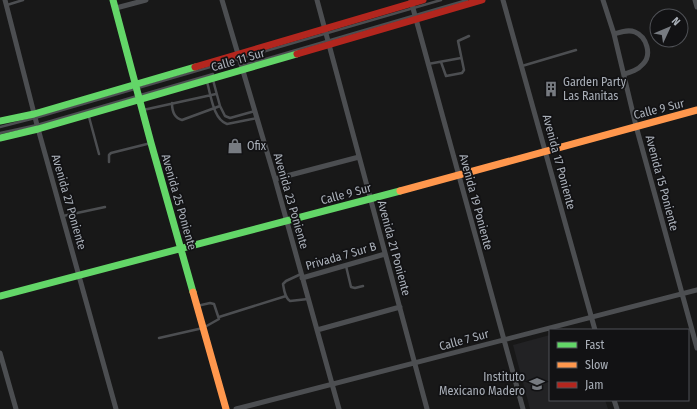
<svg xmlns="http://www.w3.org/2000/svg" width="697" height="409" font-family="'Fira Sans Condensed',sans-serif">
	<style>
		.built { fill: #222224 }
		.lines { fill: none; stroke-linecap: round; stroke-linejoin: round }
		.lane { stroke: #4c4e51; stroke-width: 2.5 }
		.street { stroke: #4c4e51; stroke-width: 5 }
		.fast { stroke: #63d668; stroke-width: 7 }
		.slow { stroke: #ff974d; stroke-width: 7 }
		.jam { stroke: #b3261e; stroke-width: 7 }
		.labels { text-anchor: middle; stroke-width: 3.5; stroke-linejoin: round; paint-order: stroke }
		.street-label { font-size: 12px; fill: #aab0b9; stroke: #121214 }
		.poi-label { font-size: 12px; fill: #aab0b9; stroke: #121214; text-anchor: start }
	</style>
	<rect width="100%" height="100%" fill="#181818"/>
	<path class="built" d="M550,335v65h55l3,9h-78l-17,-64z"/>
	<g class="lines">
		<path class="lane" d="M7,5l16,-5
			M441,62l5,14 16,-3 2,-3 -6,-29 11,-5
			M428,64l33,-6
			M241,66l226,-66
			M522,66l54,-16
			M213,80l7,26 5,10 5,2 25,-7
			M207,82c4,13 6,37 20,42l30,-6
			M172,103c0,8 2,15 10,17l38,-14
			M143,110l73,-16
			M89,117l10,37
			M0,127l35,-9 406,-118
			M0,133l37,-8 176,-51
			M109,162v-7l2,-2 40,-10
			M63,216l42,-9
			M346,266l5,21 4,1 8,-2
			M301,274l-15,7 -3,3c1,6 2,14 7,17l18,-2
			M219,317l67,-21
			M159,338l44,-10 16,-9 -5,-15 -4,-1 -13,3"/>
		<path class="street" d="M5,0l32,125 79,284
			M222,0l53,179 64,230
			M317,0l110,409
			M503,0l92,330
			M603,0l11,34 22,92 61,222
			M695,0l2,7
			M411,1l112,408
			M116,8l30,-8
			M614,34c7,-2 14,-5 21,-2 12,5 17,23 8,32 -5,6 -12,8 -19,10
			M275,179l84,-22
			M302,278l83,-24
			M317,330l83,-23
			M0,353l16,56
			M614,400l3,9
			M236,409l461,-119"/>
		<path class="fast" d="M113,0l38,143 42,149
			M0,121l34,-7 161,-47
			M0,138l38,-9 259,-75
			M0,296l400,-105"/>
		<path class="slow" d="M400,191l297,-81
			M193,292l33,117"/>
		<path class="jam" d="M297,54l185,-54
			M195,67l228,-67"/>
	</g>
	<defs>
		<g id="building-bare" transform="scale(1.2)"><path d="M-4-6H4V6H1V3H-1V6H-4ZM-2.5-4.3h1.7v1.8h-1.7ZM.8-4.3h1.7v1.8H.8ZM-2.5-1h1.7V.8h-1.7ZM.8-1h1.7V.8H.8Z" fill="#777b81" stroke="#121214" stroke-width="2.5" paint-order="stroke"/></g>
		<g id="shop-bare" transform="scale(1.2)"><path d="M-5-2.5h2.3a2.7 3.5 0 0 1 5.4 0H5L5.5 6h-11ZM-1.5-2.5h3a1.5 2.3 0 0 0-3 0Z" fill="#777b81" stroke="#121214" stroke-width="2.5" paint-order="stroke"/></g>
		<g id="university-bare" transform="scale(1.2)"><path d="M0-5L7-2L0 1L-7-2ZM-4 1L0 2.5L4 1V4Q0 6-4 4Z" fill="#777b81" stroke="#121214" stroke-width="2.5" paint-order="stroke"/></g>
	</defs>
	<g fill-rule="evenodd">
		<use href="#building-bare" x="551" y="89"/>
		<use href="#shop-bare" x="235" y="146"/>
		<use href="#university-bare" x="537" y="384"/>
	</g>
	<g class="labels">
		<g class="street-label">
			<text transform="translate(238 60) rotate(-16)" y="4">Calle 11 Sur</text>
			<text transform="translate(659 109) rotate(-14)" y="4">Calle 9 Sur</text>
			<text transform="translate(559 162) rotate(75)" y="4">Avenida 17 Poniente</text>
			<text transform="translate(662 183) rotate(75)" y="4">Avenida 15 Poniente</text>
			<text transform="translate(346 194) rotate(-15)" y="4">Calle 9 Sur</text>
			<text transform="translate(291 201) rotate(74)" y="4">Avenida 23 Poniente</text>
			<text transform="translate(69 202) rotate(74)" y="4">Avenida 27 Poniente</text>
			<text transform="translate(179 202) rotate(74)" y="4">Avenida 25 Poniente</text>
			<text transform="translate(476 202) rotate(75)" y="4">Avenida 19 Poniente</text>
			<text transform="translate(394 248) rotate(75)" y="4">Avenida 21 Poniente</text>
			<text transform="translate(341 256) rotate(-16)" y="4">Privada 7 Sur B</text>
			<text transform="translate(464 340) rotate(-15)" y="4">Calle 7 Sur</text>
		</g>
		<g class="poi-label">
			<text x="563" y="86">Garden Party<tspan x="563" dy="14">Las Ranitas</tspan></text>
			<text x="247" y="150">Ofix</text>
			<text x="525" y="381" text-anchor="end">Instituto<tspan x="525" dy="14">Mexicano Madero</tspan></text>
		</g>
	</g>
	<rect x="549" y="329" width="140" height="72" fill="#121214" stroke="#4f5156"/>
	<rect x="557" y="342" width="20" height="6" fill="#63d668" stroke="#4f5156"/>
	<text x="585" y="349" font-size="12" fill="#aab0b9">Fast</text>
	<rect x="557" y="362" width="20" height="6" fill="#ff974d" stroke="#4f5156"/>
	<text x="585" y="369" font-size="12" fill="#aab0b9">Slow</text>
	<rect x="557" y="382" width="20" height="6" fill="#b3261e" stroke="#4f5156"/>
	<text x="585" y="389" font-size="12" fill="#aab0b9">Jam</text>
	<g transform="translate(669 28) rotate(46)"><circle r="19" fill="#121214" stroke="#4f5156"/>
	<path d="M0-3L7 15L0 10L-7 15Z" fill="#777b81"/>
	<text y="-6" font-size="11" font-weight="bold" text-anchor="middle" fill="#aab0b9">N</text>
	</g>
</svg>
